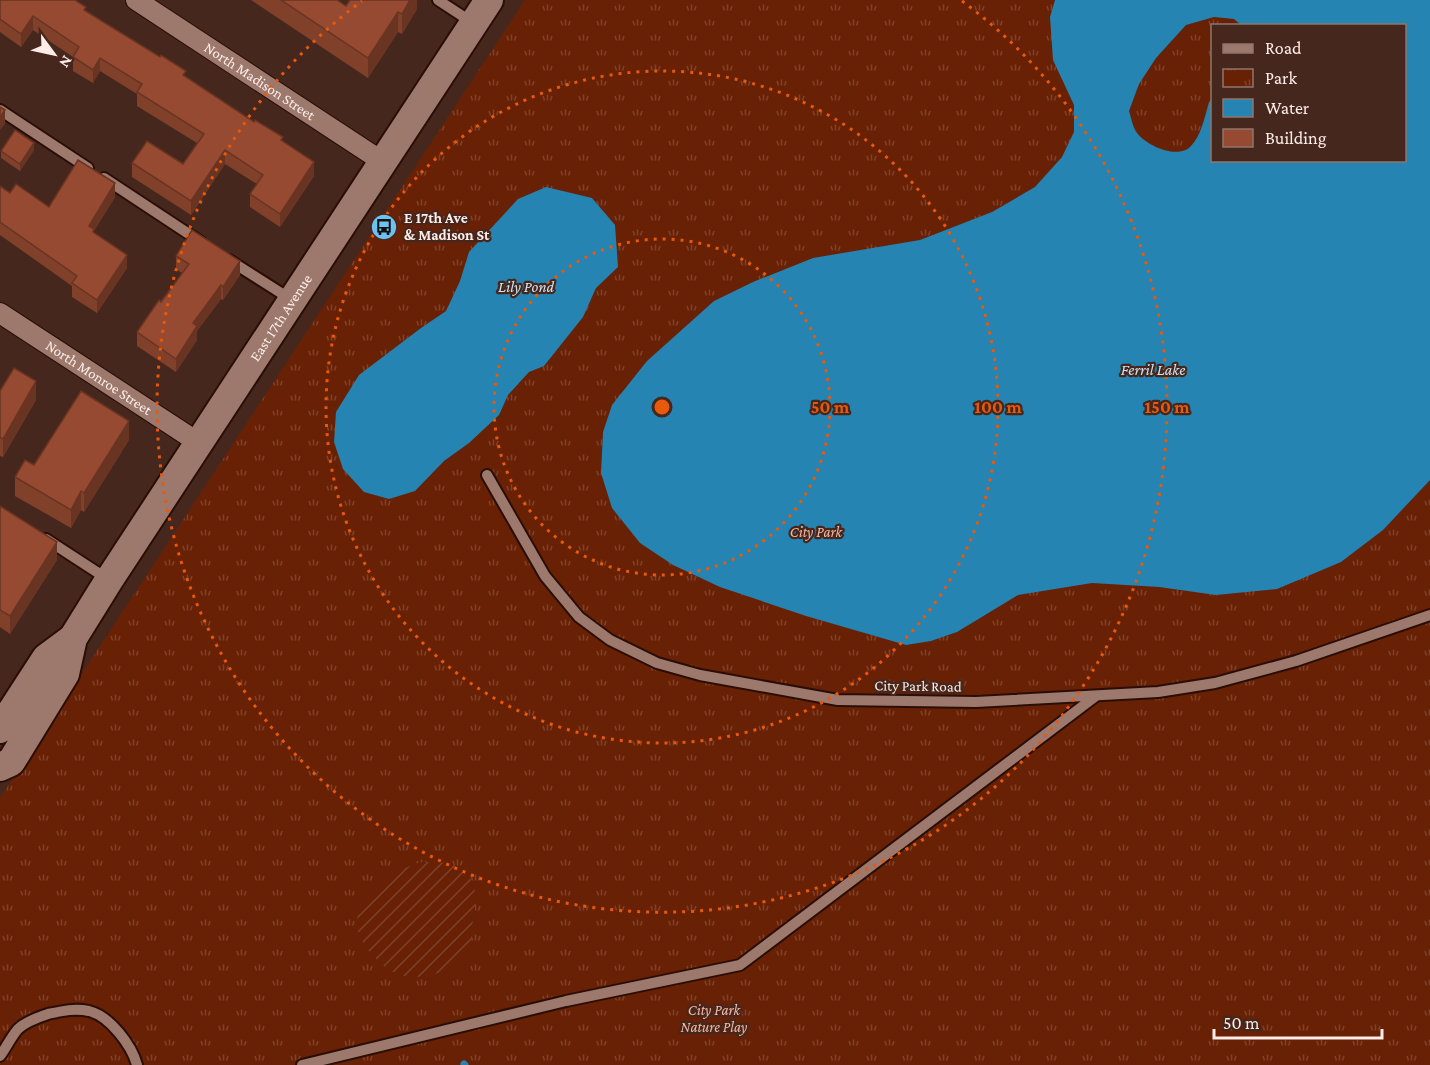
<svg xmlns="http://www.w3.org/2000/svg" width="1430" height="1065" font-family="'Crimson Pro',serif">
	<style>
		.park { fill: url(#park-tufts); fill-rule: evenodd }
		.garden { fill: url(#garden-furrows) }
		.water { fill: #2584b1; fill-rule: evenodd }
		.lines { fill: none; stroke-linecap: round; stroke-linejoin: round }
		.stream { stroke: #2584b1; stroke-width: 7 }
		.lane-casing { stroke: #2a0e06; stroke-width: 14 }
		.street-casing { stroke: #2a0e06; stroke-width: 22 }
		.secondary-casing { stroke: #2a0e06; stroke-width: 32 }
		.lane { stroke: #9d786c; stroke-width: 10 }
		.street { stroke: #9d786c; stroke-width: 20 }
		.secondary { stroke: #9d786c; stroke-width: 28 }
		.wall { fill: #81402a }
		.shaded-wall { fill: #693422 }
		.building { fill: #964a31; stroke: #693422; stroke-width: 1.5 }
		.ring { fill: none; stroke: #e8590c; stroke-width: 3; stroke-dasharray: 3 6 }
		.labels { text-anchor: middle; stroke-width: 4.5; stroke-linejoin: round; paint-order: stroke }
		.street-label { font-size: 15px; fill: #fdece7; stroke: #45271d }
		.poi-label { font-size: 15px; font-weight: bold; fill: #fdece7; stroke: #45271d; text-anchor: start }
		.park-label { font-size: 15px; font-style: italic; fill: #fab8a2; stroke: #45271d }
		.water-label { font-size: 16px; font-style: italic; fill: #cfe4f0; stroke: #45271d }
		.centre { fill: #e8590c; stroke: #45271d; stroke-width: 3 }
		.ring-label { font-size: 18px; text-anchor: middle; font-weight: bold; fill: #e8590c; stroke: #45271d; stroke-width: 4.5; stroke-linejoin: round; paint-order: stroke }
	</style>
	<defs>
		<pattern id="park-tufts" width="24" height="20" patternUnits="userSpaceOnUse" patternTransform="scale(1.5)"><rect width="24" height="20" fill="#682105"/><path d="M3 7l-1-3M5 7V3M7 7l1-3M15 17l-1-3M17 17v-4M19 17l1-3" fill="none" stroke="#7e4129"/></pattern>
		<pattern id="garden-furrows" width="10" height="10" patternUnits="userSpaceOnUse" patternTransform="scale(1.5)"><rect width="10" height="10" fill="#682105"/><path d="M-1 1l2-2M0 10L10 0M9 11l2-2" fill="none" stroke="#7e4129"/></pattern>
	</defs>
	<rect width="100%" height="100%" fill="#45271d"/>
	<path class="park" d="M525,0h905v1065h-1430v-267zM1212,26h192v134h-192z"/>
	<path class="garden" d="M423,862c11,0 25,-1 36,6 22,14 17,36 13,58 -1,4 0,9 -1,14 -2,6 -7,14 -12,19 -15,19 -52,24 -71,10 -13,-9 -31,-29 -31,-45 0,-32 39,-56 66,-62z"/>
	<path class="water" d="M1055,0h375v480l-47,50 -42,32 -64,27 -61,6 -57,-8 -67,-4 -74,12 -61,37 -26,9 -25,4 -100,-29 -86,-29 -47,-22 -33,-22 -28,-35 -11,-35 2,-41 9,-27 35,-44 67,-60 39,-19 60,-24 107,-18 72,-28 43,-25 27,-30 12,-25v-27l-21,-45 -3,-43zM1214,17l20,2 8,7h162v134h-192v-61l-3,3c-4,14 -8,34 -18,44 -13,14 -44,0 -54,-13 -4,-5 -6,-16 -8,-22l10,-27 17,-26 30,-33z
		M546,187l46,11 23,27 3,42 -22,21 -13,29 -39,49 -15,6 -21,23 -9,20 -30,28 -25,18 -29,30 -26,8 -25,-7 -21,-23 -9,-27 2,-30 23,-37 62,-47 25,-17 14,-30 9,-29 49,-53z"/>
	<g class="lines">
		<path class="stream" d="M464,1064l1,1"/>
		<g class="lane-casing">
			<path id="lane" d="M438,0l35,23
				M0,110l88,58
				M104,178l97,64
				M229,260l63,40
				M487,475l58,101 34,41 31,23 47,23 43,12 138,25 138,2 182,-10 57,-9 81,-22 134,-46
				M46,539l63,41
				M0,1056c6,-8 11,-19 18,-27 7,-7 21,-12 30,-15 14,-3 26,-6 41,-3 21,5 43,35 48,54
				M302,1065l264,-64 174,-36 356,-269"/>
		</g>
		<g class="street-casing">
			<g id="street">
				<path id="s1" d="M136,0l247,162"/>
				<path id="s2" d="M0,313l199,130"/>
			</g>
		</g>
		<g class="secondary-casing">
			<g id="secondary">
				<path d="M0,729l46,-71 27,-20"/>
				<path id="s3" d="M0,767l11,-5 54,-88 8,-36 36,-58 380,-580"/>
			</g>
		</g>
		<use href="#lane" class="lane"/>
		<use href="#street" class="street"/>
		<use href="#secondary" class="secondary"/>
	</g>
	<path class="wall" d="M0,0l86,11 197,130 31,35 -34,51 -30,-20v-13l7,-10 -32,-20 -34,51 -59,-38v-14l51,1 14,-21 -60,-37v-12l-37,-23 -7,12 -20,-12v-14l-40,-27 -12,17 -21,-15z
		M251,0h86l9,6 71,-6v9l-15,25 -4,-2 -30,46z
		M34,150l-14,21 -19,-13v-7z
		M0,186l10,7 39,14 66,-10 -21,34v2l33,35 -30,45 -25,-16v-11l-72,-51z
		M176,256l64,19 -17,25 -2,-1 -24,32v9l-21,32 -39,-26v-14l45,-59 -6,-4z
		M0,391l36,9 -33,57 -3,-1z
		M129,440l-45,72 -3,-2 -10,18 -56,-32v-19l19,-12z
		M0,506l57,54 -47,74 -10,-7z"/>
	<path class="shaded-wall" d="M410,0h7v9l-15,25v-20z
		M398,12v20l-30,46v-20z
		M33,16v14l-12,17v-13z
		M100,58v13l-7,12v-13z
		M5,110v14l-5,6v-13z
		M34,143v7l-14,21v-7z
		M225,150v14l-34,51v-14z
		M314,162v14l-34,51v-13z
		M115,183v14l-21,34v12l-5,-17z
		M127,255v13l-30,45v-13z
		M240,261v14l-17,25v-13z
		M221,285v14l-24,32v9l-21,32v-13l17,-36z
		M36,381v19l-33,57v-18z
		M129,421v19l-45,72v-19z
		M81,491v19l-10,18v-18z
		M57,542v18l-47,74v-18z"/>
	<path class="building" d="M0,0h75l11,7 -2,3 76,47 1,-2 25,16 -3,4 71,47 1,-2 28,17 -2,3 33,22 -34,52 -30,-20 13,-19 -38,-25 -34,51 -59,-38 15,-22 36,23 21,-30 -67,-42 5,-8 -42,-26 -7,12 -20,-13 6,-10 -46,-31 -12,18 -21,-15z
		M281,0h56l9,6 4,-6h60l-8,14 -4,-2 -30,46z
		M0,107l5,3 -5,7z
		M15,130l19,13 -14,21 -19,-13z
		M78,160l37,23 -26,43 5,3 -1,3 34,23 -30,45 -25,-17 5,-7 -77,-54v-36l10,7 6,-9 33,23z
		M192,230l48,31 -17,26 -2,-2 -28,38 4,3 -21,33 -39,-27 22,-32 2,2 28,-38 -13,-8z
		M14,368l22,13 -33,58 -3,-2v-46z
		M81,391l48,30 -45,72 -3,-2 -10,19 -56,-33 10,-17 9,5z
		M0,506l57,36 -47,74 -10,-6z"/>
	<g class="ring">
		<circle cx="662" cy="407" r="168"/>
		<circle cx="662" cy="407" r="336"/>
		<path d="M962 1A505 505 0 1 1 362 1"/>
	</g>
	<defs>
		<g id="bus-disc" transform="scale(1.35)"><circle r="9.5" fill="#6cc3f2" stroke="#45271d"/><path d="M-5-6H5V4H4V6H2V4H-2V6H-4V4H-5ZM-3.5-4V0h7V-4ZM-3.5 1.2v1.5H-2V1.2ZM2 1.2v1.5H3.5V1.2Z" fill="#111"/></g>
	</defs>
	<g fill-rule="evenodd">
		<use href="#bus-disc" x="384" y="227"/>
	</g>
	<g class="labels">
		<g class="street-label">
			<text dy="5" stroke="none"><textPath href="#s1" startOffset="148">North Madison Street</textPath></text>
			<text dy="5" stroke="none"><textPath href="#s3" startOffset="534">East 17th Avenue</textPath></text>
			<text dy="5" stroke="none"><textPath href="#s2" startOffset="118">North Monroe Street</textPath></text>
			<text transform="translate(918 686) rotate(1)" y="5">City Park Road</text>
		</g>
		<g class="poi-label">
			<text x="404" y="223">E 17th Ave<tspan x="404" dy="17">&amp; Madison St</tspan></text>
		</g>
		<g class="park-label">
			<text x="816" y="537">City Park</text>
			<text x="714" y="1015">City Park<tspan x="714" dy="17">Nature Play</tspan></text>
		</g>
		<g class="water-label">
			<text x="526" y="292">Lily Pond</text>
			<text x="1153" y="375">Ferril Lake</text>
		</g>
	</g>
	<circle cx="662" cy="407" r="9" class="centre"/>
	<g class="ring-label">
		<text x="830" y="413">50 m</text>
		<text x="998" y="413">100 m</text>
		<text x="1167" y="413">150 m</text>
	</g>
	<rect x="1211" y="24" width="195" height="138" fill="#45271d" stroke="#8f766e" stroke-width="1.5"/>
	<rect x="1223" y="44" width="30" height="9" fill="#9d786c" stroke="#8f766e" stroke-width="1.5"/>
	<text x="1265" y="54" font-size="18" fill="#fdece7">Road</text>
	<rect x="1223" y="69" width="30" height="18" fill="url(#park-tufts)" stroke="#8f766e" stroke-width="1.5"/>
	<text x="1265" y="84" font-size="18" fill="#fdece7">Park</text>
	<rect x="1223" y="99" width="30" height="18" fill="#2584b1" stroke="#8f766e" stroke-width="1.5"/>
	<text x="1265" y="114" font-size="18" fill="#fdece7">Water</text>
	<rect x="1223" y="129" width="30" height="18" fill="#964a31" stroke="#8f766e" stroke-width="1.5"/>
	<text x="1265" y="144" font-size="18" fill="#fdece7">Building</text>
	<g transform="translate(54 54) rotate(123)" stroke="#45271d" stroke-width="4.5" paint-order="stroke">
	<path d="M0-4.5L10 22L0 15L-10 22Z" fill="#fdece7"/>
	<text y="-9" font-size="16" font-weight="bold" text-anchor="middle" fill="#fdece7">N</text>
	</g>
	<path d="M1214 1029v9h168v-9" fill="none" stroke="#fdece7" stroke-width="3"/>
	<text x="1223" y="1029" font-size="18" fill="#fdece7" stroke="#45271d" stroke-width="4.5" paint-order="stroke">50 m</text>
</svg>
